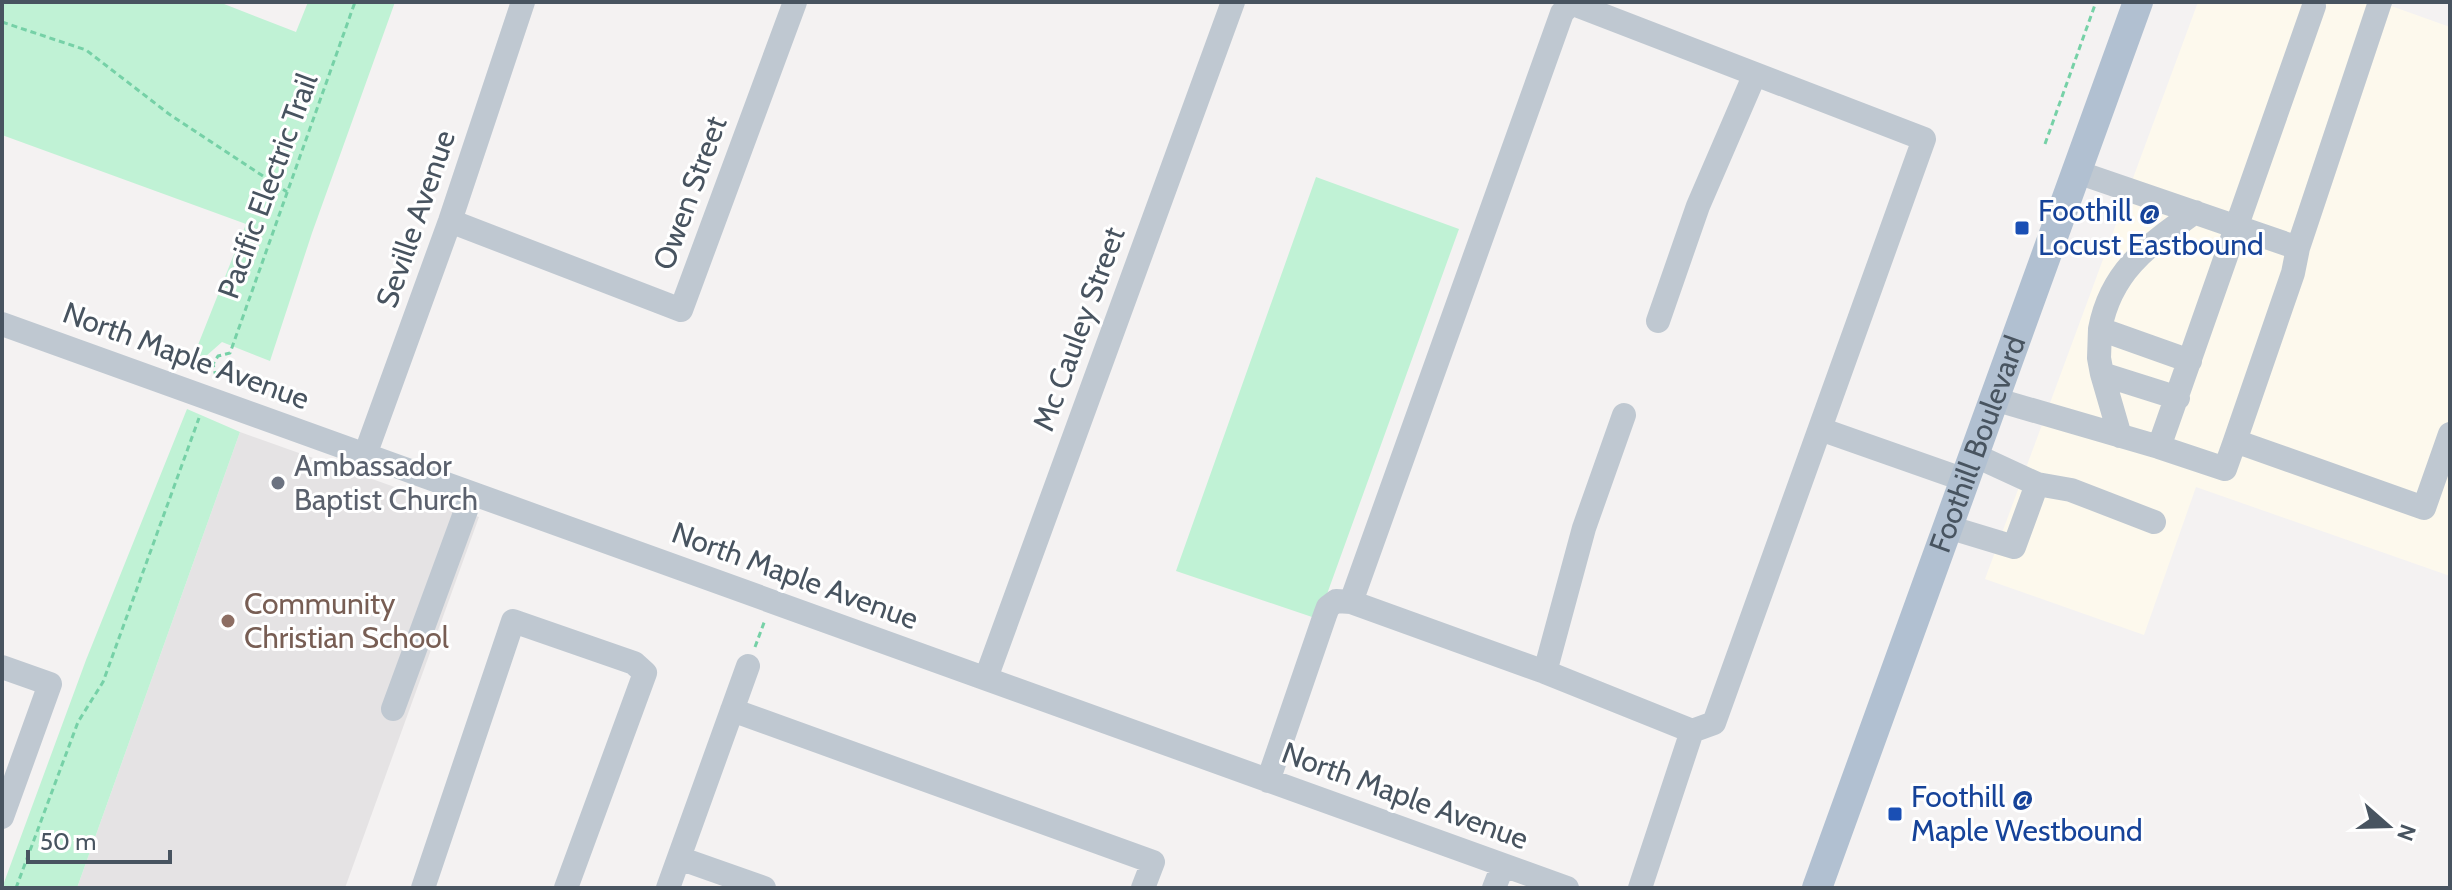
<svg xmlns="http://www.w3.org/2000/svg" width="2452" height="890" font-family="Cabin,sans-serif">
	<style>
		.commercial { fill: #fdf9ed }
		.education { fill: #e5e3e4 }
		.green { fill: #c0f2d5 }
		.lines { fill: none; stroke-linecap: round; stroke-linejoin: round }
		.path { stroke: #76d1a7; stroke-width: 3; stroke-dasharray: 6 4; stroke-linecap: butt }
		.minor { stroke: #bfc8d1; stroke-width: 24 }
		.major { stroke: #b1c0d1; stroke-width: 30 }
		.transit-dot { fill: #1a4fb4; stroke: #fff; stroke-width: 3 }
		.worship-dot { fill: #6b7280; stroke: #fff; stroke-width: 3 }
		.education-dot { fill: #8d6e63; stroke: #fff; stroke-width: 3 }
		.labels { text-anchor: middle; stroke-width: 6; stroke-linejoin: round; paint-order: stroke }
		.street-label { font-size: 30px; fill: #485460; stroke: #fff }
		.transit-label { font-size: 30px; fill: #164399; stroke: #fff; text-anchor: start }
		.worship-label { font-size: 30px; fill: #5b616d; stroke: #fff; text-anchor: start }
		.education-label { font-size: 30px; fill: #785e54; stroke: #fff; text-anchor: start }
	</style>
	<rect width="100%" height="100%" fill="#f4f2f2"/>
	<path class="commercial" d="M2198,2h182l70,25v549l-254,-89 -52,148 -159,-56z"/>
	<path class="education" d="M240,432l239,85 -134,371h-268z"/>
	<path class="green" d="M2,2h217l77,30 12,-30h87l-83,231 -42,128 -48,-19 -17,15 -11,-2 52,-131 -244,-89z
		M1316,177l143,52 -141,390 -142,-48z
		M187,409l53,23 -163,456h-75l84,-228z"/>
	<g class="lines">
		<path class="path" d="M2,22l84,28 83,64 118,78
			M2045,144l51,-142
			M216,377l-3,-13 5,-8 12,-3 125,-351
			M755,647l10,-27
			M16,888l62,-166 25,-40 96,-264"/>
		<path class="minor" d="M2077,172l221,76 82,-246
			M450,221l231,89 114,-308
			M2298,248l-5,25 -58,168 189,67 26,-74
			M1658,321l40,-115 57,-132
			M2,324l1565,564
			M2100,329c11,-59 49,-84 95,-117
			M2102,374l-3,-16 1,-29 90,32
			M1994,399l165,48 155,-441
			M1820,429l145,51
			M2120,436l-18,-62 76,24
			M2159,447l66,22 10,-28
			M365,455l85,-234 73,-219
			M1974,455l63,29 34,6 83,32
			M1948,527l66,20 23,-63
			M1351,602l211,-589 9,-10 353,136 -210,584 -22,8 -52,157
			M2,667l48,17 -48,133
			M1545,672l147,59
			M986,678l247,-676
			M393,709l79,-215
			M732,710l421,152 -10,26
			M1268,781l57,-166 3,-8 8,-6 15,1 194,70 39,-144 40,-113
			M679,858l85,30
			M423,888l90,-267 121,42 11,10 -79,215
			M668,888l80,-222
			M1494,888l9,-23"/>
		<path class="major" id="s1" d="M1817,888l321,-886"/>
	</g>
	<g class="transit-dot">
		<rect x="2014" y="220" width="16" height="16" rx="4"/>
		<rect x="1887" y="806" width="16" height="16" rx="4"/>
	</g>
	<circle class="worship-dot" cx="278" cy="483" r="8"/>
	<circle class="education-dot" cx="228" cy="621" r="8"/>
	<g class="labels">
		<g class="street-label">
			<text transform="translate(268 186) rotate(-70)" y="10">Pacific Electric Trail</text>
			<text transform="translate(690 193) rotate(-70)" y="10">Owen Street</text>
			<text transform="translate(416 219) rotate(-71)" y="10">Seville Avenue</text>
			<text transform="translate(1079 329) rotate(-70)" y="10">Mc Cauley Street</text>
			<text transform="translate(186 356) rotate(20)" y="10">North Maple Avenue</text>
			<text dy="10" stroke="none"><textPath href="#s1" startOffset="472">Foothill Boulevard</textPath></text>
			<text transform="translate(795 576) rotate(20)" y="10">North Maple Avenue</text>
			<text transform="translate(1405 796) rotate(20)" y="10">North Maple Avenue</text>
		</g>
		<g class="transit-label">
			<text x="2038" y="221">Foothill @<tspan x="2038" dy="34">Locust Eastbound</tspan></text>
			<text x="1911" y="807">Foothill @<tspan x="1911" dy="34">Maple Westbound</tspan></text>
		</g>
		<g class="worship-label">
			<text x="294" y="476">Ambassador<tspan x="294" dy="34">Baptist Church</tspan></text>
		</g>
		<g class="education-label">
			<text x="244" y="614">Community<tspan x="244" dy="34">Christian School</tspan></text>
		</g>
	</g>
	<rect width="2452" height="890" fill="none" stroke="#485460" stroke-width="8"/>
	<g transform="translate(2388 826) rotate(110)" stroke="#ffffff" stroke-width="6" paint-order="stroke">
	<path d="M0-6L14 30L0 20L-14 30Z" fill="#485460"/>
	<text y="-12" font-size="22" font-weight="bold" text-anchor="middle" fill="#485460">N</text>
	</g>
	<path d="M28 850v12h142v-12" fill="none" stroke="#485460" stroke-width="4"/>
	<text x="40" y="850" font-size="24" fill="#485460" stroke="#ffffff" stroke-width="6" paint-order="stroke">50 m</text>
</svg>
